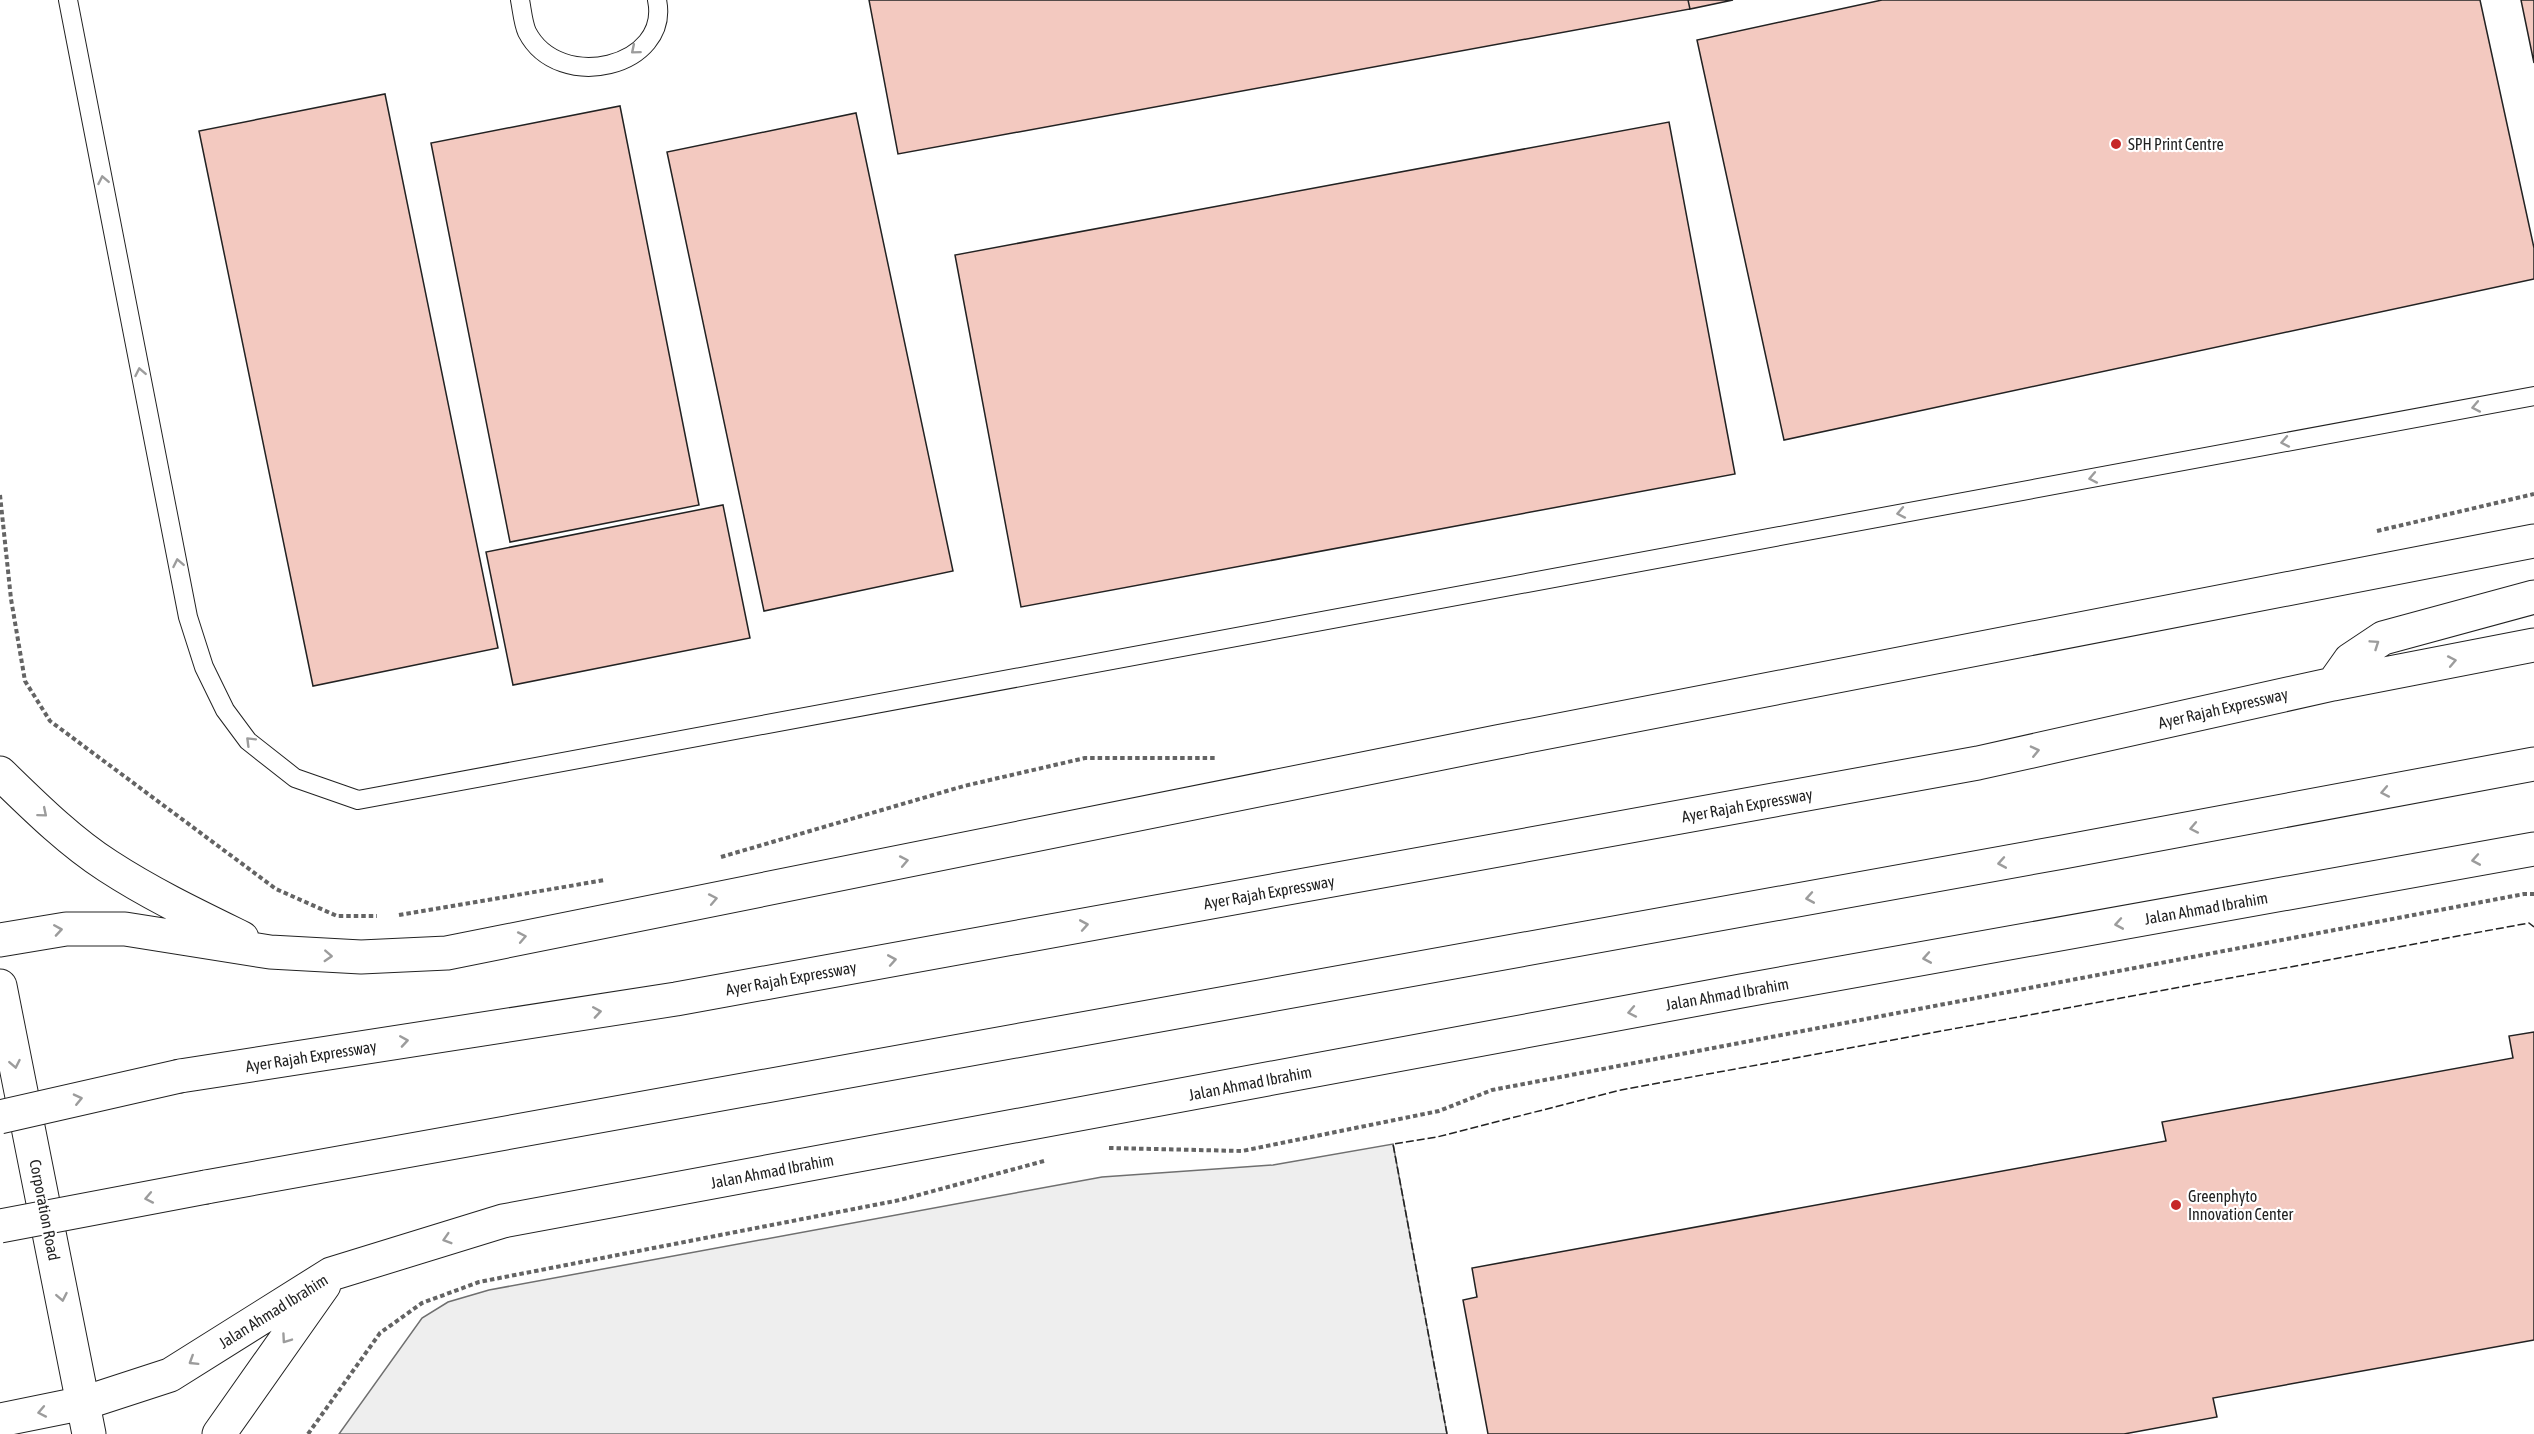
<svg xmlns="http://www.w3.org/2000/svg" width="2534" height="1434" font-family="'Asap Condensed',sans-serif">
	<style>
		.green { fill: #eee; stroke: #6f6f6f; stroke-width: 1.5 }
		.building { fill: #f3c9c0; stroke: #222; stroke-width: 1.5 }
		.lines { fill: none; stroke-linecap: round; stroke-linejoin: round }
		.lane-casing { stroke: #222; stroke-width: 20 }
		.secondary-casing { stroke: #222; stroke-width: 35 }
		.primary-casing { stroke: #222; stroke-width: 35 }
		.highway-casing { stroke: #222; stroke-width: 35 }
		.path { stroke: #646464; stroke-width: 4; stroke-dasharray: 4.5 3; stroke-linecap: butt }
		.lane { stroke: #fff; stroke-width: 18 }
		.secondary { stroke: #fff; stroke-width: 33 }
		.primary { stroke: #fff; stroke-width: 33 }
		.highway { stroke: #fff; stroke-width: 33 }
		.highway-bridge-casing { stroke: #222; stroke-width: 35; stroke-linecap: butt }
		.highway-bridge { stroke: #fff; stroke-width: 33 }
		.fence { stroke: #222; stroke-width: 1.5; stroke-dasharray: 8 3; stroke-linecap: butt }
		.oneway { stroke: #9c9c9c }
		.poi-dot { fill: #c62828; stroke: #fff; stroke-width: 2 }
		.labels { text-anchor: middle; stroke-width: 4.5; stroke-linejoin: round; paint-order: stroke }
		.poi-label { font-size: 16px; fill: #222; stroke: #fff; text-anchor: start }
		.street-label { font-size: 16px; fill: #222; stroke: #fff }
	</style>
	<rect width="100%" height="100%" fill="#fff"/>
	<path class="green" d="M1393,1144l54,290h-1108l83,-116 26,-16 41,-12 613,-113 171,-12z"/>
	<path class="building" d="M869,0h819l2,9 -792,145z
		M1688,0h45l-43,9z
		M1882,0h598l54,248v31l-750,161 -87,-400z
		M2521,0h13v63z
		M385,94l113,554 -185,38 -114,-555z
		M620,106l79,399 -189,37 -79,-399z
		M856,113l97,458 -189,40 -97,-459z
		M1669,122l66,352 -714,133 -66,-352z
		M723,505l27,133 -237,47 -27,-133z
		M2534,1032v308l-321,58 4,19 -93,17h-636l-25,-134 14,-3 -5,-29 694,-127 -4,-19 351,-64 -4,-22z"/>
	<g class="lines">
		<g class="lane-casing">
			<path id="lane" d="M68,0l120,617 16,50 21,43 23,31 47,37 63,22 2176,-404
				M520,0c2,10 3,23 7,32 32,62 144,35 130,-32"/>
		</g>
		<g class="secondary-casing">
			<path id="secondary" d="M0,986l89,448"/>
		</g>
		<g class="primary-casing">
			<path id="primary" d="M0,773c33,32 69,68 108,93 43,28 89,50 134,72
				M0,940l66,-11h59l145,23 91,5 86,-4 1050,-211 1037,-201
				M0,1420l84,-17 86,-28 161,-101 172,-53 1238,-230 793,-142
				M219,1434l105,-149"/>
		</g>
		<g class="highway-casing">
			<path id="highway" d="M2333,684l17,-24 33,-22 151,-41
				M180,1076l496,-77 1302,-236 355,-79 201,-39
				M206,1187l1857,-335 471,-88"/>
		</g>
		<path class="path" d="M0,495l11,104 14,82 25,40 226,168 61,27h40
			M2377,531l157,-37
			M721,857l243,-71 121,-28h131
			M399,915l206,-35
			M1109,1148l133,3 197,-40 53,-21 1032,-196h10
			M308,1434l72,-101 42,-30 57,-21 421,-82 144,-39"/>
		<use href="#lane" class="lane"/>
		<use href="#secondary" class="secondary"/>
		<use href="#primary" class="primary"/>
		<use href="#highway" class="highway"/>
		<g class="highway-bridge-casing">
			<path id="highway-bridge" d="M0,1117l180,-41
				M0,1226l206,-39"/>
		</g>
		<use href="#highway-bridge" class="highway-bridge"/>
		<path class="fence" d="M1447,1434l-54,-290 44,-7 184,-47 908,-167 5,4"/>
	</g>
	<defs><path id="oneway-chevron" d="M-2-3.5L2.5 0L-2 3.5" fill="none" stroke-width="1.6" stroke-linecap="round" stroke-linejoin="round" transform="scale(1.5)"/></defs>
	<g class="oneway">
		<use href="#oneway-chevron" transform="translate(635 50) rotate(140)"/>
		<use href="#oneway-chevron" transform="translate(103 180) rotate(-101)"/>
		<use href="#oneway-chevron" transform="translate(140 372) rotate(-101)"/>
		<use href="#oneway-chevron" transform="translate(2476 407) rotate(169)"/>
		<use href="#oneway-chevron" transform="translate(2285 442) rotate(169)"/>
		<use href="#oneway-chevron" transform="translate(2093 478) rotate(169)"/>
		<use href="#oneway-chevron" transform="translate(1901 513) rotate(169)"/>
		<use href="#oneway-chevron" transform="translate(178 563) rotate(-101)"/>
		<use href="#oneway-chevron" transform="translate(2375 644) rotate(-34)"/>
		<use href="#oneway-chevron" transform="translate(2452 661) rotate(-11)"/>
		<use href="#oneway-chevron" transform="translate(250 741) rotate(-135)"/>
		<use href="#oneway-chevron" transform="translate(2035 751) rotate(-13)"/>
		<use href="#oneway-chevron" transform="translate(2385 792) rotate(169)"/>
		<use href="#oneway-chevron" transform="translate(43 813) rotate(40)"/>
		<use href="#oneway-chevron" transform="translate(2194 828) rotate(169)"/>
		<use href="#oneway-chevron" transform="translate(2476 860) rotate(170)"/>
		<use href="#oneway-chevron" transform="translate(904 861) rotate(-11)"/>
		<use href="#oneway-chevron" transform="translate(2002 863) rotate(170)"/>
		<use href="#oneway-chevron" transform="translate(1810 898) rotate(170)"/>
		<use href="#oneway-chevron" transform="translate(713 899) rotate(-11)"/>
		<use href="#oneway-chevron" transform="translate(2119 924) rotate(170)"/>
		<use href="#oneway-chevron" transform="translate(1084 925) rotate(-10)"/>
		<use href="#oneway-chevron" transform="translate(58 930) rotate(-9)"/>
		<use href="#oneway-chevron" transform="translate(522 937) rotate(-11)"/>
		<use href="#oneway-chevron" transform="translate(328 956) rotate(3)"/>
		<use href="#oneway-chevron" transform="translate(1927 958) rotate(170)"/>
		<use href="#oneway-chevron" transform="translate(892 960) rotate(-10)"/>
		<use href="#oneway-chevron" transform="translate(597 1012) rotate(-9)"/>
		<use href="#oneway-chevron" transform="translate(1632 1012) rotate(169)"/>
		<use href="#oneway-chevron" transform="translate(404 1041) rotate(-9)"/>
		<use href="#oneway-chevron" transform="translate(15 1064) rotate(79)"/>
		<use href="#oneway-chevron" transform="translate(78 1099) rotate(-13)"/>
		<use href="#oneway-chevron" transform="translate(149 1198) rotate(169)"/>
		<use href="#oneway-chevron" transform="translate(447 1239) rotate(163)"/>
		<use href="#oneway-chevron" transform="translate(62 1297) rotate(79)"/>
		<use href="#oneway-chevron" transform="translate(286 1339) rotate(125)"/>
		<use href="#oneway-chevron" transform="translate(193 1361) rotate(148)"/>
		<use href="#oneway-chevron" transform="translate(42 1412) rotate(169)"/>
	</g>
	<g class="poi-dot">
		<circle cx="2116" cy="144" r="6"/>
		<circle cx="2176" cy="1205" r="6"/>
	</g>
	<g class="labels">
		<g class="poi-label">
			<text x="2128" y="150">SPH Print Centre</text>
			<text x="2188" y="1202">Greenphyto<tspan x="2188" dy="18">Innovation Center</tspan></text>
		</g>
		<g class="street-label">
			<text transform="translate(2223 708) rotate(-13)" y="6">Ayer Rajah Expressway</text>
			<text transform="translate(1747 805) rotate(-10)" y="6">Ayer Rajah Expressway</text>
			<text transform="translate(1269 892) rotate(-10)" y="6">Ayer Rajah Expressway</text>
			<text transform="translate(2206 908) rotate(-10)" y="6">Jalan Ahmad Ibrahim</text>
			<text transform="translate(791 978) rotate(-10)" y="6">Ayer Rajah Expressway</text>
			<text transform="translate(1727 994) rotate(-10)" y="6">Jalan Ahmad Ibrahim</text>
			<text transform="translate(311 1056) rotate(-9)" y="6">Ayer Rajah Expressway</text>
			<text transform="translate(1250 1083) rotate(-11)" y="6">Jalan Ahmad Ibrahim</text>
			<text transform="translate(772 1171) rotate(-11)" y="6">Jalan Ahmad Ibrahim</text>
			<text transform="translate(45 1210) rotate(79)" y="6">Corporation Road</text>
			<text transform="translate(273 1311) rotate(-32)" y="6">Jalan Ahmad Ibrahim</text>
		</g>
	</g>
</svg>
